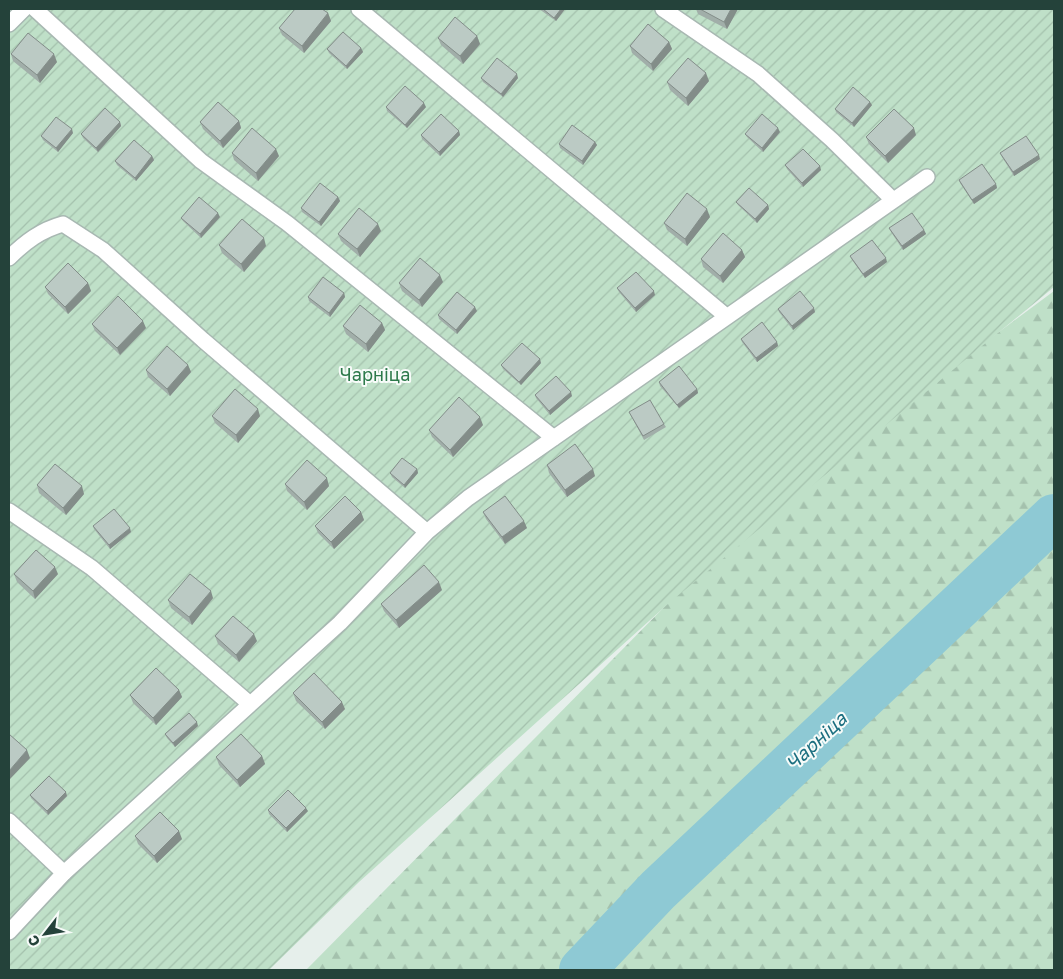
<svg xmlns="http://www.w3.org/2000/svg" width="1063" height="979" font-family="'Golos Text',sans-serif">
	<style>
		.forest { fill: url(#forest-firs) }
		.garden { fill: url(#garden-furrows) }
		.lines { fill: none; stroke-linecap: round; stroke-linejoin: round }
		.river { stroke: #8ec9d4; stroke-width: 46 }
		.service-casing { stroke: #a8b8b2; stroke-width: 18 }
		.minor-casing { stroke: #a8b8b2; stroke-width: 18 }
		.service { stroke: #fff; stroke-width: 15 }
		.minor { stroke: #fff; stroke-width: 15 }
		.wall { fill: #a1aea9 }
		.shaded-wall { fill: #838d89 }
		.building { fill: #bbcac4; stroke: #838d89 }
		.labels { text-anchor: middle; stroke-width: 4; stroke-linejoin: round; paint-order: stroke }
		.park-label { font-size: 18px; fill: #2d7a4b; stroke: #f7fbf9 }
		.water-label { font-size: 19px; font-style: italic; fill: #1c6f80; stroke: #f7fbf9 }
	</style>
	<defs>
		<pattern id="forest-firs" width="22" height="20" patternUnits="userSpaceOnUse" patternTransform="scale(1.25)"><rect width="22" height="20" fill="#bfe0c8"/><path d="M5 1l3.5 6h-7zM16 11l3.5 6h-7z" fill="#a4c1ad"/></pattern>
		<pattern id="garden-furrows" width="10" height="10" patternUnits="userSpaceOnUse" patternTransform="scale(1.25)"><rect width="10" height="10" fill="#bfe0c8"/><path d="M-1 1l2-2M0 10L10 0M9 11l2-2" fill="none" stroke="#a4c1ad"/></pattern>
	</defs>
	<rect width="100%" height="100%" fill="#e6efeb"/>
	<path class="forest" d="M1054,291v679h-748l457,-463z"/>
	<path class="garden" d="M9,9h1045v278l-385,316 -310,279 -90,88h-260z"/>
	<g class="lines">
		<path class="river" d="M582,970l76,-80 396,-373"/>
		<g class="service-casing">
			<path id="service" d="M35,9l166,152 86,62 267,215
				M359,9l367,307
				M663,9l95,65 74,66 61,60
				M9,24l15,-15
				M9,258c16,-16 32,-28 54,-34l40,26 100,90 224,192
				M9,511l83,57 158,136
				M64,873l276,-250 87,-91 41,-34 459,-321"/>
		</g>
		<g class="minor-casing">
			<path id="minor" d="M9,821l55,52 -55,59"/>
		</g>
		<use href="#service" class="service"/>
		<use href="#minor" class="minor"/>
	</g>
	<path class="wall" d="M539,9h26l-9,12z
		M696,9h42l-11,20 -29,-15z
		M328,13l3,8 -27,32 -22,-18 -3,-7z
		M477,36l3,8 -17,20 -22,-19 -3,-7z
		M669,42l3,7 -19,22 -21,-18 -2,-7z
		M361,48l2,4 -16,17 -18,-16 -2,-4z
		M11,54l46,8 -17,21 -27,-22z
		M481,78h37l-15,19 -20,-15z
		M709,81l-21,25 -18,-16 -3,-8z
		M872,105l-18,22 -18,-15 -1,-3z
		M386,107h40l-19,21 -20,-17z
		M239,121l2,7 -18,20 -20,-19 -3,-7z
		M120,122l1,4 -23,26 -15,-14 -2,-4z
		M459,131l1,4 -20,21 -18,-17 -1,-4z
		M780,132l-17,20 -16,-15 -2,-3z
		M73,133l-15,19 -15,-12 -2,-4z
		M916,135l-28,28 -19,-19 -3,-7z
		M595,142l2,3 -14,20 -23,-17 -1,-4z
		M232,153l47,3 -21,25 -24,-21z
		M1000,153l40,6 -26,17 -12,-19z
		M152,156l2,4 -18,21 -19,-16 -2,-4z
		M785,165l36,5 -18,17 -16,-18z
		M959,180l37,4 1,4 -23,16 -14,-21z
		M338,197l2,4 -19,25 -19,-14 -1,-4z
		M736,202l32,3 1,4 -12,14 -19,-18z
		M220,217l-19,21 -18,-17 -2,-3z
		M710,217l-23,29 -20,-16 -3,-7z
		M889,228l35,2 2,4 -23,16 -12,-18z
		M381,231l-21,26 -19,-16 -3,-7z
		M219,245l47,1 -22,26 -22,-19z
		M742,250l3,7 -22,26 -20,-16 -2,-8z
		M850,256l37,6 -22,16 -13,-18z
		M443,282l-21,25 -20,-16 -3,-8z
		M88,283l3,8 -23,23 -20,-20 -3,-7z
		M617,288l38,7 -19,17 -17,-20z
		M344,293l1,4 -15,20 -21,-16 -1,-4z
		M778,309l37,3 -22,18 -14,-18z
		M477,311l-20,23 -18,-15 -1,-4z
		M382,323l3,7 -17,22 -22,-18 -3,-8z
		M92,324l54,4 -26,27 -25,-24z
		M741,339l36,3 1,4 -21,16 -15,-20z
		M541,363l-20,22 -18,-16 -2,-4z
		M188,365l3,7 -21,24 -22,-19 -2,-7z
		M659,382l38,7 1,4 -19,15 -19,-22z
		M535,395l37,1 -22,19 -14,-17z
		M629,412l35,12 2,3 -22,13z
		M212,416h48l-22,27 -23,-20z
		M483,425l-30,32 -21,-20 -3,-7z
		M547,465l48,11 -28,21 -18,-24z
		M417,469l1,4 -13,15 -13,-11 -2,-4z
		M285,484l44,2 -22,24 -20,-19z
		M37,485l47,9 -18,21 -27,-22z
		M361,512l3,8 -30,29 -16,-16 -3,-7z
		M483,512l44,16 -22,16 -19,-25z
		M93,526l38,6 -21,17 -16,-20z
		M14,574h44l-23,25 -18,-17z
		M442,590l-43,38 -15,-17 -3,-7z
		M213,598l-21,27 -21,-17 -3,-8z
		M215,636l42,5 -18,21 -21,-18z
		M179,690l3,7 -26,28 -23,-22 -3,-8z
		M293,693l52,16 -20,20 -29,-28z
		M198,726l-23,21 -8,-9 -2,-4z
		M262,756l3,8 -25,23 -21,-22 -3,-8z
		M30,795l37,1 -19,19 -17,-17z
		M268,810l40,1 -21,21 -18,-18z
		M135,836l47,3 -25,24 -19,-19z"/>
	<path class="shaded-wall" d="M561,9h4l-9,12 -2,-3z
		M731,9h7l-11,20 -3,-7z
		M328,13l3,8 -27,32 -2,-7z
		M477,36l3,8 -17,20 -3,-8z
		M669,42l3,7 -19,22 -2,-7z
		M361,48l2,4 -16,17 -1,-3z
		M54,54l3,8 -17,21 -3,-8z
		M706,73l3,8 -21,25 -2,-8z
		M517,74l1,4 -15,19 -2,-3z
		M870,102l2,3 -18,22 -2,-4z
		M424,103l2,4 -19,21 -2,-3z
		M239,121l2,7 -18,20 -3,-7z
		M120,122l1,4 -23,26 -2,-4z
		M778,128l2,4 -17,20 -1,-4z
		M914,128l2,7 -28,28 -3,-7z
		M72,129l1,4 -15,19 -2,-4z
		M459,131l1,4 -20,21 -1,-4z
		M595,142l2,3 -14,20 -1,-4z
		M276,149l3,7 -21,25 -2,-8z
		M1039,155l1,4 -26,17 -1,-4z
		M152,156l2,4 -18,21 -1,-3z
		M820,166l1,4 -18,17 -1,-4z
		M996,184l1,4 -23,16 -2,-4z
		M338,197l2,4 -19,25 -2,-4z
		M768,205l1,4 -12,14 -2,-4z
		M707,209l3,8 -23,29 -2,-7z
		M218,213l2,4 -19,21 -1,-4z
		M378,224l3,7 -21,26 -3,-8z
		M924,230l2,4 -23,16 -1,-4z
		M264,238l2,8 -22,26 -3,-8z
		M742,250l3,7 -22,26 -3,-7z
		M886,258l1,4 -22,16 -2,-4z
		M440,275l3,7 -21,25 -3,-7z
		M88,283l3,8 -23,23 -3,-7z
		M654,291l1,4 -19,17 -1,-4z
		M344,293l1,4 -15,20 -1,-4z
		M475,307l2,4 -20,23 -1,-4z
		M814,308l1,4 -22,18 -1,-4z
		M143,321l3,7 -26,27 -3,-7z
		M382,323l3,7 -17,22 -2,-8z
		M777,342l1,4 -21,16 -1,-4z
		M540,359l1,4 -20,22 -2,-3z
		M188,365l3,7 -21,24 -3,-7z
		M697,389l1,4 -19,15 -2,-3z
		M571,392l1,4 -22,19 -1,-4z
		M258,409l2,7 -22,27 -2,-8z
		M480,417l3,8 -30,32 -3,-7z
		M417,469l1,4 -13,15 -1,-3z
		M593,469l2,7 -28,21 -2,-7z
		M327,478l2,8 -22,24 -3,-8z
		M82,486l2,8 -18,21 -3,-7z
		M361,512l3,8 -30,29 -3,-7z
		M524,521l3,7 -22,16 -3,-7z
		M130,528l1,4 -21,17 -1,-4z
		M55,567l3,7 -23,25 -2,-8z
		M439,582l3,8 -43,38 -3,-8z
		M211,591l2,7 -21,27 -3,-8z
		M254,634l3,7 -18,21 -3,-7z
		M179,690l3,7 -26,28 -3,-7z
		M342,702l3,7 -20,20 -3,-7z
		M197,722l1,4 -23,21 -2,-4z
		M27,750l3,8 -20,21 -1,-4v-4z
		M262,756l3,8 -25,23 -3,-7z
		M66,792l1,4 -19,19 -1,-4z
		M306,808l2,3 -21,21 -1,-4z
		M179,831l3,8 -25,24 -3,-7z"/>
	<path class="building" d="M295,9h27l6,4 -26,33 -23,-18z
		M543,9h18l-7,9z
		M700,9h31l-7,13z
		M455,17l22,19 -17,20 -22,-18z
		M648,24l21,18 -18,22 -21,-18z
		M343,32l18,16 -15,18 -19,-17z
		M28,33l26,21 -17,21 -26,-21z
		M497,58l20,16 -16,20 -20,-16z
		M688,58l18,15 -20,25 -19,-16z
		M405,86l19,17 -19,22 -19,-18z
		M853,87l17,15 -18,21 -17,-14z
		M218,102l21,19 -19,20 -20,-19z
		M105,108l15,14 -24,26 -15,-14z
		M894,109l20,19 -29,28 -19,-19z
		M441,114l18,17 -20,21 -18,-17z
		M762,114l16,14 -16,20 -17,-14z
		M56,117l16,12 -16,19 -15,-12z
		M572,125l23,17 -13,19 -23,-17z
		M252,128l24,21 -20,24 -24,-20z
		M1026,136l13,19 -26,17 -13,-19z
		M134,140l18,16 -17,22 -20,-17z
		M803,149l17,17 -18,17 -17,-18z
		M982,164l14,20 -24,16 -13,-20z
		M320,183l18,14 -19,25 -18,-14z
		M749,188l19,17 -13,14 -19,-17z
		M687,193l20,16 -22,30 -21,-16z
		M199,197l19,16 -18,21 -19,-16z
		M359,208l19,16 -21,25 -19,-15z
		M912,213l12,17 -22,16 -13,-18z
		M242,219l22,19 -23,26 -22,-19z
		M723,233l19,17 -22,26 -19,-17z
		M872,240l14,18 -23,16 -13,-18z
		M420,258l20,17 -21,25 -20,-17z
		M68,263l20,20 -23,24 -20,-20z
		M636,272l18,19 -19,17 -18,-20z
		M323,277l21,16 -15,20 -21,-16z
		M800,291l14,17 -22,18 -14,-17z
		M457,292l18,15 -19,23 -18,-15z
		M118,296l25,25 -26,27 -25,-24z
		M360,305l22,18 -16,21 -23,-18z
		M762,322l15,20 -21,16 -15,-19z
		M522,343l18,16 -21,23 -18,-17z
		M167,346l21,19 -21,24 -21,-19z
		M679,366l18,23 -20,16 -18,-23z
		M556,376l15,16 -22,19 -14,-16z
		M235,389l23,20 -22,26 -24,-19z
		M459,397l21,20 -30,33 -21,-20z
		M650,400l14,24 -21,12 -14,-24z
		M575,444l18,25 -28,21 -18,-25z
		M402,458l15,11 -13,16 -14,-12z
		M307,460l20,18 -23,24 -19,-18z
		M55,464l27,22 -19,22 -26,-23z
		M345,496l16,16 -30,30 -16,-16z
		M505,496l19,25 -22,16 -19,-25z
		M114,509l16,19 -21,17 -16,-19z
		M36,550l19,17 -22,24 -19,-17z
		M424,565l15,17 -43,38 -15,-16z
		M190,574l21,17 -22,26 -21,-17z
		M233,616l21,18 -18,21 -21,-19z
		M156,668l23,22 -26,28 -23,-23z
		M314,673l28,29 -20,20 -29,-29z
		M189,713l8,9 -24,21 -8,-9z
		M9,734l18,16 -18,21z
		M241,734l21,22 -25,24 -21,-23z
		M49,776l17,16 -19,19 -17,-16z
		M288,790l18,18 -20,20 -18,-18z
		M160,812l19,19 -25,25 -19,-20z"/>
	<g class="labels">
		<g class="park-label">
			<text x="375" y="381">Чарніца</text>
		</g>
		<g class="water-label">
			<text transform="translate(816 741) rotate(-43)" y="7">Чарніца</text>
		</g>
	</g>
	<rect width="1063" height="979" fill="none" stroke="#24423a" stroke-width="20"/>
	<g transform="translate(45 934) rotate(239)" stroke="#f7fbf9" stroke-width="4" paint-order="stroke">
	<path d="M0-4L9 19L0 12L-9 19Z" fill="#24423a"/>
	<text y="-8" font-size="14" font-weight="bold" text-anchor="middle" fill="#24423a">С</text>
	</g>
</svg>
